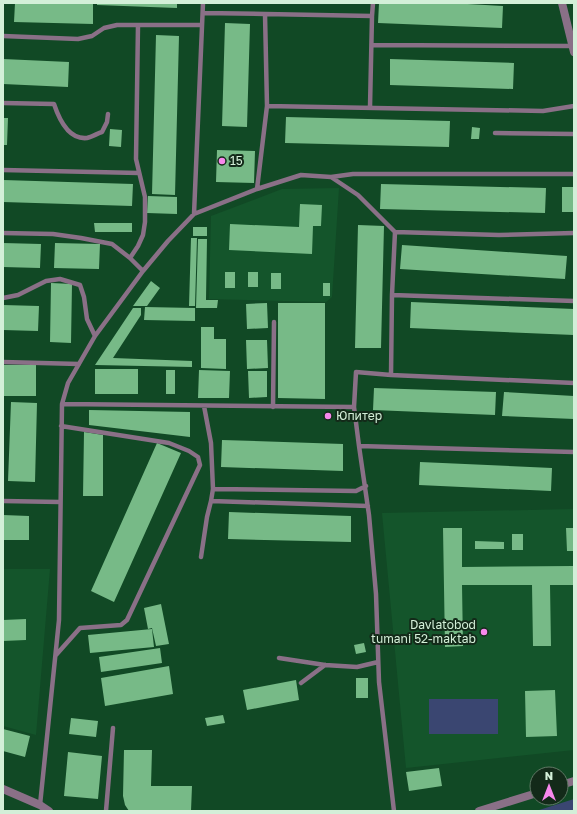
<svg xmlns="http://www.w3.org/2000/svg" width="577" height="814" font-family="'Golos Text',sans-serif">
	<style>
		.built { fill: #14552b }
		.green { fill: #3a4671 }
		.building { fill: #77ba87 }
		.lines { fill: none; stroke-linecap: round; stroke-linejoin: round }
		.service { stroke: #8a7087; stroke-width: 4.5 }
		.tertiary { stroke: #8a7087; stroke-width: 8 }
		.poi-dot { fill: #f788ec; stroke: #132a19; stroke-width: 1.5 }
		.labels { text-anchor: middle; stroke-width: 4; stroke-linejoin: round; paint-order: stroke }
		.poi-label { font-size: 12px; fill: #d3efd8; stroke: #132a19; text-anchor: start }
	</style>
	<rect width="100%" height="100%" fill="#114925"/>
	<path class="built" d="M339,188l-7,109 -6,5 -117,-3 2,-83 71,-27z
		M574,509v241l-168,18 -24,-255z
		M3,569h47l-14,166 -33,-9z"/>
	<path class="green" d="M429,699h69v35h-69z
		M574,799v12h-38z"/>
	<path class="building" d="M15,3h78v21l-79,-2z
		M97,3h80v5l-80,-3z
		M379,3h71l53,3 -1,22 -124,-5z
		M225,23l25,1 -3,103 -25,-1z
		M156,35l23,1 -4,159 -23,-1z
		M3,59l66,3 -1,25 -65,-3z
		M390,59l124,4 -1,26 -123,-4z
		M286,117l164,4 -1,26 -164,-4z
		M3,118h5l-1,27h-4z
		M472,127l8,1 -1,11h-8z
		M110,129l12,1 -1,17 -12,-1z
		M217,150l38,1 -1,32 -38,-1z
		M3,180l130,4 -1,22 -129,-4z
		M381,184l165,4 -1,25 -165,-4z
		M562,187h12v25h-12z
		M148,196l29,1v17l-30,-1z
		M300,204l22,1 -1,21h-8l-1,28 -83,-4 1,-26 69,3z
		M94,223h38v9h-37z
		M358,225l26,1 -3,122h-26z
		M193,227h14v9h-14z
		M191,238h6l-2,68h-6z
		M198,239h9l-1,61h12l-1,8h-21z
		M3,243l38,1 -1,24 -37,-1z
		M55,243l45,1 -1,25 -45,-1z
		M402,245l165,11 -2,23 -165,-10z
		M225,272h10v16h-10z
		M248,272h10v15h-10z
		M271,273h10v16h-10z
		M151,281l9,7 -13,18h-14z
		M51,283l21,1 -1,59 -21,-1z
		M323,283h7v13h-7z
		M411,302l163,7v26l-164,-7z
		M267,303l1,25 -21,1 -1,-25z
		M278,303h47v96l-47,-1z
		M3,305l36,1 -1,25 -35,-1z
		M145,307l50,1v13l-51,-1z
		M133,308h8v7l-28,43 79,3v6l-97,-2z
		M201,327h13v12h12v30l-25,-1z
		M246,340h21l1,28 -21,1z
		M3,365h33v31h-33z
		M95,369h43v25h-43z
		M166,370h9v24h-9z
		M199,370l31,1 -1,27h-31z
		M248,371h19v26l-18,1z
		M374,388l122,4 -1,23 -122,-5z
		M504,392l70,4v23l-72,-3z
		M11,402l26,1 -2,79 -27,-1z
		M89,410l101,2v25l-101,-12z
		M84,432l19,3v61h-20z
		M222,440l121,4v27l-122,-4z
		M157,443l24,10 -67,149 -23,-11z
		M420,462l132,6 -1,23 -132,-6z
		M229,512l122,4v26l-123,-3z
		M3,515l26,1v24h-26z
		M443,528h19v39l112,-1v19h-24l1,61h-18l-1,-61h-70l1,61 -18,1z
		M566,528h8v23h-7z
		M512,534h11v16h-11z
		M475,541l29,1v7h-29z
		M161,604l8,40 -13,2 -4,-18 -4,1 -4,-21z
		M26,619v21l-23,1v-21z
		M152,629l2,18 -64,6 -2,-18z
		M364,643l2,9 -10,2 -2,-9z
		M160,648l2,15 -61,9 -2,-15z
		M169,666l4,28 -68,12 -4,-28z
		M356,678h12v20h-12z
		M296,680l3,20 -52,10 -4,-20z
		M555,690l2,46 -31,1 -1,-46z
		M223,715l2,8 -18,3 -2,-8z
		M71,718l27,3 -2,16 -27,-3z
		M3,729l27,7 -5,21 -22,-6z
		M124,750h28l-1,36h41l-1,25h-62l-4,-6 -2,-9z
		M68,752l34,4 -4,43 -34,-3z
		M439,768l3,18 -33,5 -3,-19z"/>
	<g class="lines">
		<path class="service" d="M203,13l62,1 2,92
			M265,14l107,2 -2,91
			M372,16l1,-13
			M3,36l75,3 14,-3 12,-8 13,-3h85
			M372,45l201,1
			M3,103l51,1c5,15 14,36 33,34 5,-1 11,-5 15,-6l5,-10 1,-8
			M495,133l79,1
			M3,170l136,3
			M331,177l22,-3h221
			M257,189l10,-83 276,5 31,-5
			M194,214l9,-211
			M395,232l104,3 75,-2
			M3,233l50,1 28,4 31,6 18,14 13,13
			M130,258l8,-12 5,-11 2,-13v-25l-9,-38 2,-134
			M3,298l15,-3 28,-14 14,-2 20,6 4,12 3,22 8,17
			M3,362l76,2
			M391,375l183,8
			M62,404l292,3 5,39
			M204,406l7,37 2,46
			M273,407l1,-85
			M354,407l2,-35 35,3 1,-80 182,6
			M366,486l-10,5 -143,-2 -2,12 157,5
			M3,501l57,1
			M201,557l6,-40 4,-16
			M56,655l24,-27 41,-3 6,-5 73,-155 -2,-8 -9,-6 -20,-8 -108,-17
			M279,658l46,7 32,2 21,-5
			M301,683l24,-18
			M40,805l19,-185 3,-216 6,-21 27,-47 48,-65 25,-30 26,-27 63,-25 44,-14 30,2 27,18 37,37 -3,63
			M106,811l7,-83
			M394,811l-15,-129 -3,-88 -7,-79 -10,-69 215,6"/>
		<path class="tertiary" d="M562,3l12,49
			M561,785l13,-4
			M3,789l37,16 9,6
			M479,811l58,-18"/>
	</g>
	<g class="poi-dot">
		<circle cx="222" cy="161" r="4"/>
		<circle cx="328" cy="416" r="4"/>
		<circle cx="484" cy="632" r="4"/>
	</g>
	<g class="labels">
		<g class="poi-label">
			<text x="230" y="165">15</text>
			<text x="336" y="420">Юпитер</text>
			<text x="476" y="629" text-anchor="end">Davlatobod<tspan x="476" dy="14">tumani 52-maktab</tspan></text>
		</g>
	</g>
	<rect width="577" height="814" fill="none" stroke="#d3efd8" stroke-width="8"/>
	<g transform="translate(549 786)"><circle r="19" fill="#132a19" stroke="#607965"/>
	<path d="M0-3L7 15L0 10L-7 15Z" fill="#f788ec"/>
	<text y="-6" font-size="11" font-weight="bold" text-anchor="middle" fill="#d3efd8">N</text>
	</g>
</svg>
